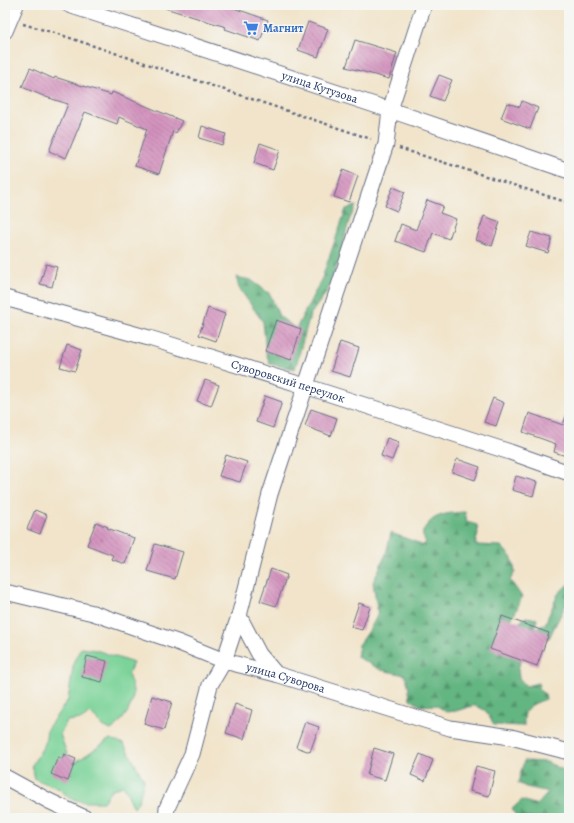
<svg xmlns="http://www.w3.org/2000/svg" width="574" height="823" font-family="Alegreya,serif">
	<style>
		.green { fill: #7bd399; stroke: #4b817c }
		.forest { fill: url(#forest-firs); stroke: #407270 }
		.building { fill: url(#building-back-hatch) }
		.lines { fill: none; stroke-linecap: round; stroke-linejoin: round }
		.minor-casing { stroke: #666e84; stroke-width: 17 }
		.path { stroke: #666e84; stroke-width: 2.5; stroke-dasharray: 3 3; stroke-linecap: butt }
		.minor { stroke: #fff; stroke-width: 15 }
		.labels { text-anchor: middle; stroke-width: 3; stroke-linejoin: round; paint-order: stroke }
		.shop-label { font-size: 12px; font-weight: bold; fill: #366cbe; stroke: #f6f6f2; text-anchor: start }
		.street-label { font-size: 12px; fill: #1b2f5e; stroke: #f6f6f2 }
	</style>
	<defs>
		<pattern id="forest-firs" width="22" height="20" patternUnits="userSpaceOnUse"><rect width="22" height="20" fill="#64b581"/><path d="M5 1l3.5 6h-7zM16 11l3.5 6h-7z" fill="#52946d"/></pattern>
		<pattern id="building-back-hatch" width="6" height="6" patternUnits="userSpaceOnUse"><rect width="6" height="6" fill="#d391bd"/><path d="M-1 5l2 2M0 0l6 6M5-1l2 2" fill="none" stroke="#aa779d"/></pattern>
	</defs>
	<rect width="100%" height="100%" fill="#f6f6f2"/>
	<filter id="ink" filterUnits="userSpaceOnUse"><feTurbulence type="fractalNoise" baseFrequency=".025" numOctaves="2"/><feDisplacementMap in="SourceGraphic" scale="8" xChannelSelector="R" yChannelSelector="G"/><feConvolveMatrix kernelMatrix="1 2 1 2 8 2 1 2 1" color-interpolation-filters="sRGB"/></filter>
	<filter id="wash" filterUnits="userSpaceOnUse"><feTurbulence type="fractalNoise" baseFrequency=".012" numOctaves="4" result="noise"/><feDisplacementMap in="SourceGraphic" scale="16" xChannelSelector="R" yChannelSelector="G"/><feGaussianBlur stdDeviation="0.9" result="paint"/><feColorMatrix in="noise" values="0 0 0 0 0 0 0 0 0 0 0 0 0 0 0 0 0 1.4 0 .05"/><feComposite in="paint" operator="in"/></filter>
	<g filter="url(#wash)">
		<rect width="100%" height="100%" fill="#f1e4ca"/>
		<path class="green" d="M81,648l15,2 37,13 -5,11c2,7 6,14 5,22 -2,14 -11,26 -22,34l-8,-4 -13,-13 -8,6 -15,2 -7,13 7,20 6,10 37,-25 14,5 20,36 -5,20 -5,8 -10,-22 -12,3 -9,13h-19l-15,-4 -9,-9 -25,-10 -3,-14 13,-21 2,-15 21,-29 6,-39z"/>
		<path class="forest" d="M356,206l-7,15 -10,39 -11,30 -18,25 -15,54 -25,-5 -4,-11 -3,-31 -24,-34 -3,-11 15,3 19,14 9,22 17,13 26,-51 24,-69z
			M465,512l2,10 10,3 1,9 -3,11 26,1 11,12 3,14 -5,8 12,17 -7,16 -10,16 10,-3 11,-9 11,2 -2,9 10,-4 13,-30 11,-11v20l-4,3 -16,32 -18,6 -9,13 -4,12 1,9 7,8 12,-3 2,8 5,3 1,5c-16,6 -23,8 -22,27l-30,-1 -8,-14 -11,-6 -19,6 -9,1 -11,-7 -15,1 -11,-7 -2,-15 -3,-9 -24,-5 -24,-13 2,-12 10,-14 9,-17 -5,-32 13,-28 5,-21 25,9 6,4 4,-4c-5,-7 -4,-11 1,-17 9,-12 24,-12 38,-13z
			M524,761l23,1 22,11v45h-55l2,-2 -4,-7 10,-9 15,5 12,-13 -23,-5 -8,-4z"/>
		<g id="blocks">
			<path class="building" d="M165,5h60l43,15 -8,21 -35,-12 1,-2 -61,-19z
				M308,22l20,7 -10,28 -20,-7z
				M355,40l42,13 -8,26 -43,-12z
				M30,68l24,11 1,-2 56,18 1,-3 70,29 -6,12 -3,-2 -14,43 -24,-8 12,-37 -28,-12 -2,7 -32,-12 -19,46 -17,-7 19,-47 -22,-7 -24,-10z
				M439,75l13,5 -9,21 -13,-5z
				M522,101l16,7 -8,21 -29,-11 6,-15 13,4z
				M202,126l24,8 -4,11 -23,-7z
				M260,143l20,7 -7,20 -19,-7z
				M343,170l15,6 -9,26 -15,-5z
				M393,187l12,5 -8,19 -12,-5z
				M427,200l16,6 -3,7 16,6 -7,20 -16,-6 -7,19 -31,-11 6,-17 15,6z
				M484,216l16,6 -8,24 -16,-6z
				M531,232l21,6 -4,15 -22,-7z
				M46,264l11,3 -5,20 -12,-3z
				M208,308l17,6 -9,27 -17,-6z
				M276,320l25,9 -10,31 -26,-9z
				M340,342l19,6 -9,29 -19,-6z
				M67,345l15,5 -7,21 -15,-4z
				M205,380l14,5 -8,21 -14,-5z
				M265,396l17,6 -9,26 -17,-6z
				M493,398l11,5 -8,23 -12,-4z
				M311,409l26,9 -6,18 -26,-10z
				M529,413l34,12 4,-12 2,1v43l-15,-5 2,-8 -33,-12z
				M387,438l12,4 -7,18 -11,-4z
				M226,455l21,7 -7,20 -21,-6z
				M457,459l23,8 -5,13 -23,-8z
				M516,476l21,6 -4,14 -21,-6z
				M35,510l12,5 -7,19 -13,-5z
				M96,522l12,5 -1,1 27,10 -9,26 -14,-5 2,-4 -26,-10z
				M155,544l28,8 -8,27 -28,-8z
				M271,569l16,6 -11,31 -16,-5z
				M359,603l11,4 -8,23 -11,-3z
				M502,616l47,17 -12,33 -47,-17z
				M87,656l20,5 -5,21 -20,-5z
				M152,696l20,6 -8,28 -20,-6z
				M235,704l17,6 -8,29 -18,-6z
				M305,722l14,5 -9,25 -14,-5z
				M374,748l19,6 -8,26 -18,-5z
				M64,754l12,5 -8,22 -17,-7 7,-17 4,2z
				M420,754l13,6 -8,21 -14,-6z
				M476,766l19,5 -6,25 -19,-5z"/>
		</g>
	</g>
	<g filter="url(#ink)">
		<use href="#blocks" fill-opacity="0" stroke="#666e84" stroke-width="1"/>
		<g class="lines">
			<g class="minor-casing">
				<g id="minor">
					<path id="s1" d="M69,5l321,105 179,61"/>
					<path d="M5,31l11,-26"/>
					<path id="s2" d="M5,298l144,40 156,48 205,66 59,21"/>
					<path id="s3" d="M5,592l88,21 84,29 47,19 52,13 174,54 61,9 58,15"/>
					<path d="M239,616l20,38 17,20"/>
					<path d="M5,777l44,24 36,17"/>
					<path d="M166,818l1,-10 25,-54 18,-69 14,-24 15,-45 31,-122 116,-350 4,-34 34,-105"/>
				</g>
			</g>
			<path class="path" d="M23,24l35,10 313,105
				M399,148l170,55"/>
			<use href="#minor" class="minor"/>
		</g>
	</g>
	<defs>
		<g id="supermarket-bare" transform="scale(1.2)"><path d="M-6-5.5h2.5l.6 2H6L4.5 2H-2.5L-4.4-4H-6ZM-1.5 3.2a1.3 1.3 0 1 0 .1 0ZM3 3.2a1.3 1.3 0 1 0 .1 0Z" fill="#3f7fe0" stroke="#f6f6f2" stroke-width="2.5" paint-order="stroke"/></g>
	</defs>
	<g fill-rule="evenodd">
		<use href="#supermarket-bare" x="251" y="28"/>
	</g>
	<g class="labels">
		<g class="shop-label">
			<text x="263" y="32">Магнит</text>
		</g>
		<g class="street-label">
			<text dy="4" stroke="none"><textPath href="#s1" startOffset="264">улица Кутузова</textPath></text>
			<text dy="4" stroke="none"><textPath href="#s2" startOffset="295">Суворовский переулок</textPath></text>
			<text dy="4" stroke="none"><textPath href="#s3" startOffset="294">улица Суворова</textPath></text>
		</g>
	</g>
	<rect width="574" height="823" fill="none" stroke="#f6f6f2" stroke-width="20"/>
</svg>
